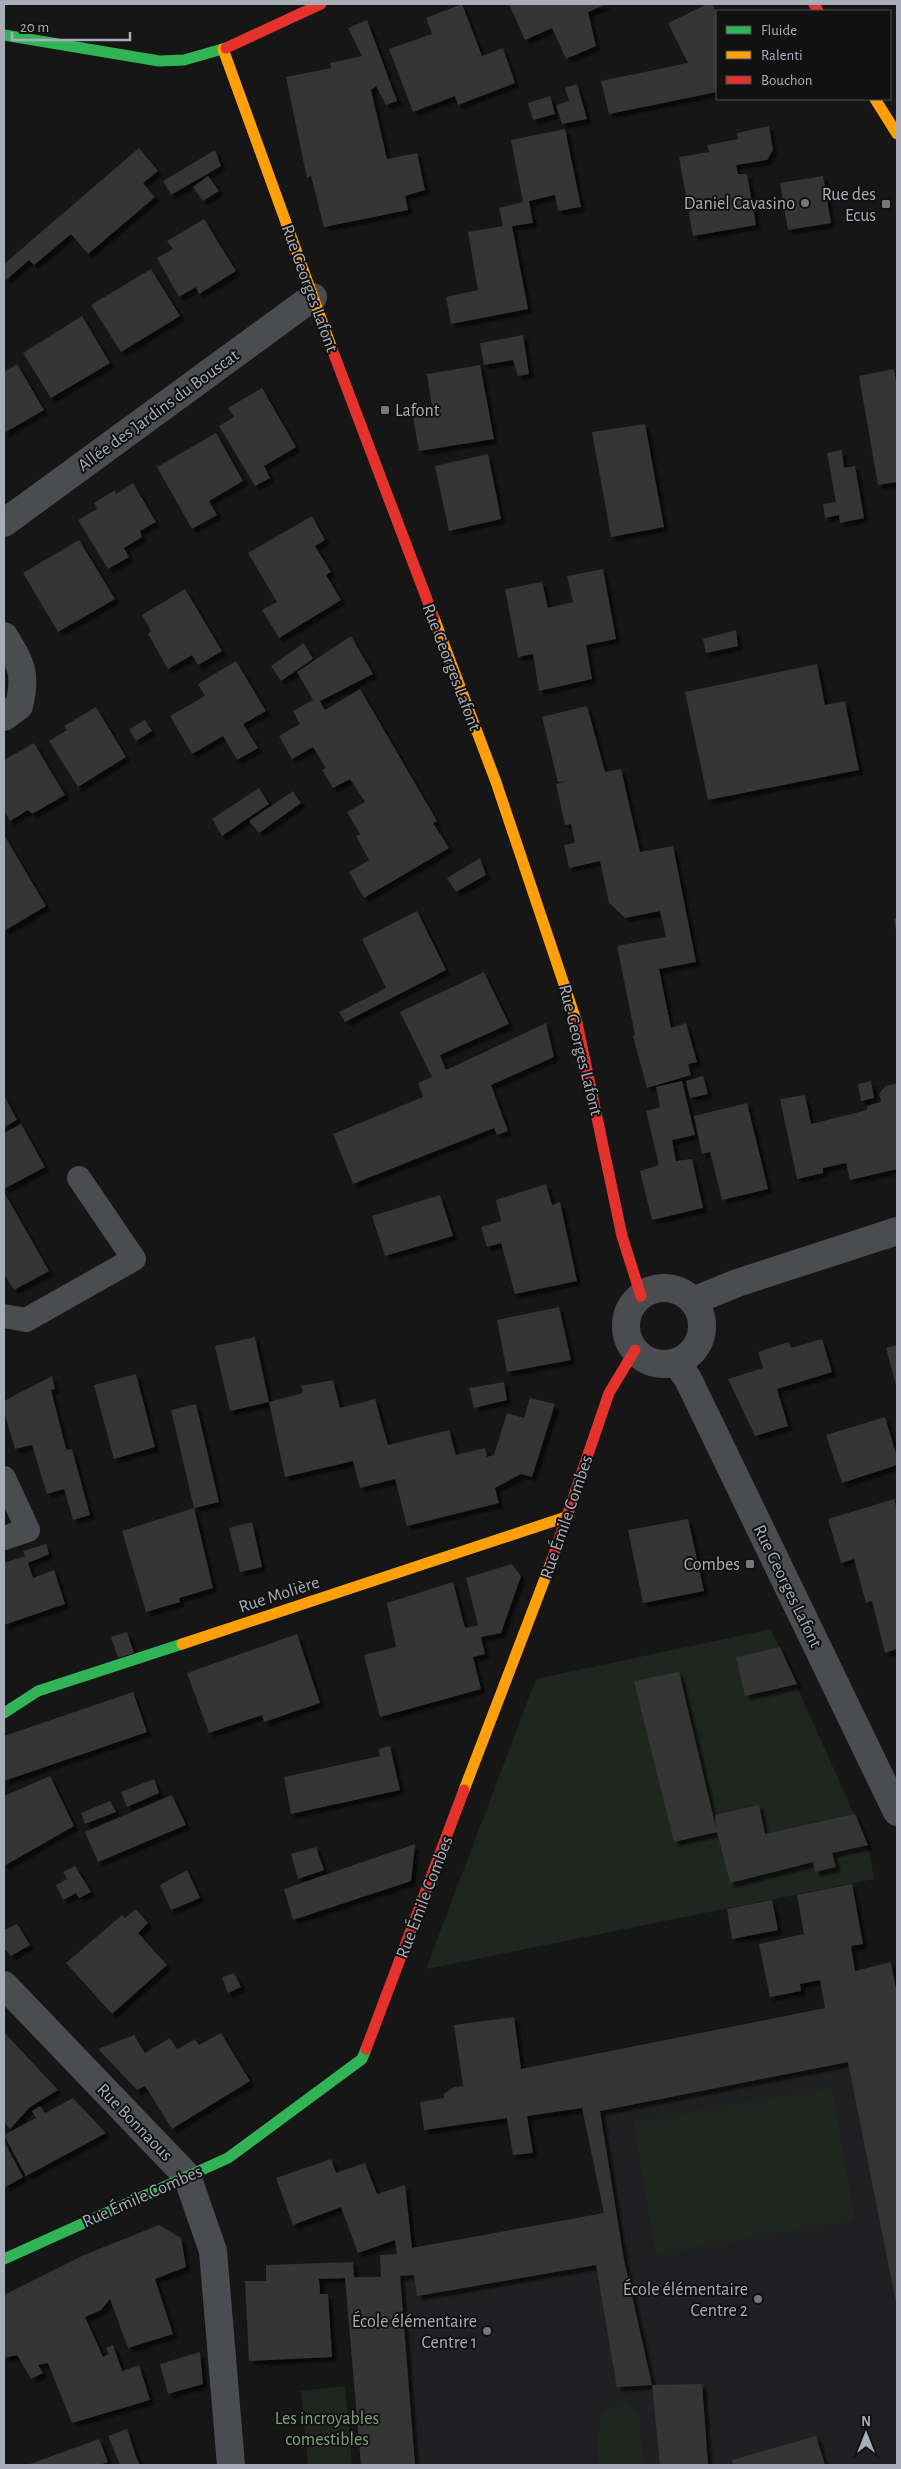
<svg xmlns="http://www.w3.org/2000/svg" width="901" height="2469" font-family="'Alegreya Sans',sans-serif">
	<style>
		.built { fill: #202022 }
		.green { fill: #1f251f }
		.building { fill: #343436; filter: url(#shadow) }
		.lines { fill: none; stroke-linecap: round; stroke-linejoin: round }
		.lane { stroke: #4b4c4f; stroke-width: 24 }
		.street { stroke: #4b4c4f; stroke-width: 28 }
		.fast { stroke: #30b455; stroke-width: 11 }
		.slow { stroke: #ff9f0a; stroke-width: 11 }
		.jam { stroke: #e5322d; stroke-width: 11 }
		.poi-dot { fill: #75787f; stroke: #111112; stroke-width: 2 }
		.labels { text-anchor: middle; stroke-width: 4; stroke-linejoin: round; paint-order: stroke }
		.poi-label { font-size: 18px; fill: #a8adb7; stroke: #111112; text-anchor: end }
		.street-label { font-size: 18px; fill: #a8adb7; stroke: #111112 }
		.park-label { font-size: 18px; fill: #80a180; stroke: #111112 }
	</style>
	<defs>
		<filter id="shadow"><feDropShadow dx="4.5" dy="4.5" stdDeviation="1" flood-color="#0009"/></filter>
	</defs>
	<rect width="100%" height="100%" fill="#161617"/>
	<path class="built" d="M897,1995v470h-536l-16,-187 69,-3 -2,-27 192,-35 -28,-155z"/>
	<path class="green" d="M771,1629l97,216 6,34 -448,90 110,-290z
		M832,2087l23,133 -199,35 -23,-133z
		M345,2386l7,79h-44l-7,-74z
		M627,2402l12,12 5,51h-45c-3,-24 -5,-61 28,-63z"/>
	<path class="building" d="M462,4l20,52 21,-8 12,35 -57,22 -3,-9 -42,16 -24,-63 43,-15 -6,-16z
		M509,4h98l-19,8 8,34 -30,13 -14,-31 -27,12z
		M707,4h5l5,9v79l-108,22 -8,-33 87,-18 -20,-40z
		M367,20l30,81 -11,4 -10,-19 -5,4 16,69 30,-6 8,37 -20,6 3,14 -84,17 -13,-51 -4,2 -21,-101 45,-9 -1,-5 32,-7 -14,-28z
		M577,84l10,35 -25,5 -6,-19 13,-4 -4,-13z
		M550,96l5,18 -22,6 -5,-17z
		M769,126l4,24 -6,10 -31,5 2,9h9l9,51 -63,11 -14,-79 30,-5 -2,-7 31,-6 -1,-6z
		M565,129l16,78 -23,4 -3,-16 -26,6 4,22 -21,3 16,83 -77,15 -5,-27 32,-7 -10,-58 35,-6 -4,-18 24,-6 -12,-62z
		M139,148l19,23 -15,12 12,14 -67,57 -17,-20 -37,31 -5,-5 -23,20 -2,-3v-13z
		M215,150l6,16 -50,29 -8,-14z
		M208,176l11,15 -16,10 -10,-14z
		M823,176l8,47 -43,7 -8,-47z
		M204,219l32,52 -37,23 -3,-7 -17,10 -22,-39 16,-9 -6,-8z
		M151,269l29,47 -59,36 -30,-47z
		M82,316l28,47 -59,35 -28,-45z
		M523,335l6,39 -11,2 -5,-16 -29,5 -4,-22z
		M17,364l27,46 -40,23v-61z
		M480,365l14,74 -75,12 -6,-34 20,-3 -6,-40z
		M894,369l3,19v94l-19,3 -19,-109z
		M262,388l34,59 -32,19 6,12 -15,8 -36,-60 15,-9 -6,-9z
		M645,424l19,103 -53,10 -19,-105z
		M216,433l27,48 -34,20 8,14 -25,14 -35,-62z
		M842,450l2,18 11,-2 9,52 -24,5 -1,-8 -14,3 -2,-14 13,-2 -9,-49z
		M488,454l13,65 -52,12 -14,-65z
		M133,483l23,39 -16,9 2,6 -18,11 5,9 -21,12 -30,-49 19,-11 -3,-6 21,-13 1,4z
		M312,516l13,24 -10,6 16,26 -5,3 15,25 -62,38 -17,-28 15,-8 -29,-49z
		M79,540l36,59 -57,33 -35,-59z
		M603,569l13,70 -30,6 6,34 -53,12 -6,-37 -15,3 -13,-68 37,-7 6,26 25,-6 -6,-26z
		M185,589l37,62 -24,14 -6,-10 -24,14 -20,-35 3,-3 -9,-16z
		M736,630l2,16 -32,7 -3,-14z
		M351,636l22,38 -53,27 5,9 35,-21 77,132 -4,2 16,25 -85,50 -15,-26 20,-12 -13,-24 4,-2 -13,-22 18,-10 -15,-23 -17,9 -11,-18 4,-2 -13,-21 -21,12 -13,-23 21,-12 -7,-13 20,-11 -16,-28z
		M304,643l9,16 -32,22 -10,-15z
		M236,661l30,50 -23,13 15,24 -21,12 -14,-24 -31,18 -22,-38 35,-20 -7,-12z
		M817,664l8,41 20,-4 14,69 -151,30 -23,-108z
		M587,706l18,66 16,-3 19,83 33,-6 23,116 -37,7 12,59 15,-5 11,39 -9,2 3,11 -44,13 -14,-52 2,-1 -18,-89 49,-9 -6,-26 -35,7 -16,-15 -9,-42 -31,7 -5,-23 11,-2 -4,-19 -6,1 -9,-41 12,-3 -10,1 -16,-65z
		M96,707l30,50 -48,30 -29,-46 18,-11 -3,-4z
		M145,720l7,11 -16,10 -7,-12z
		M34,743l31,52 -33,19 -4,-4 -18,11 -6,-11v-50z
		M259,788l10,16 -47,32 -10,-17z
		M293,791l8,12 -42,30 -10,-12z
		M4,835l42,71 -42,25z
		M480,858l6,17 -30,17 -9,-14z
		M417,911l29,59 -101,52 -6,-10 47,-24 -24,-49z
		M897,918v13h-1l-2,-12z
		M484,972l25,52 -69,31 6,15 100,-47 8,34 -63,28 17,46 -11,4 -3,-7 -141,56 -20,-50 90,-37 -5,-14 14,-6 -32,-65z
		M703,1076l5,18 -18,4 -4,-17z
		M682,1081l13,54 -23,5 4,21 16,-2 11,49 -51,12 -12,-49 19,-6 -13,-54 14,-4 -4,-20z
		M871,1081l3,17 -13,3 -3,-17z
		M897,1083v86l-47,11 -4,-17 -23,5v5l-26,6 -17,-80 25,-4 6,29 56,-14v-4l14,-4 -2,-8 6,-8z
		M4,1095l13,25 -13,7z
		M747,1103l21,86 -46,11 -12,-48 -8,2 -8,-38z
		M21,1124l24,43 -41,22v-56z
		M546,1184l6,21 8,-3 17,79 -62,13 -14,-51 -14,4 -6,-20 20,-6 -5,-21z
		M4,1192l45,79 -35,19 -10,-16z
		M440,1195l13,41 -68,20 -13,-40z
		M559,1307l12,53 -64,12 -10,-52z
		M255,1337l14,65 -39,9 -15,-65z
		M822,1339l10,33 -55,17 11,37 -33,10 -27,-57 35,-11 -5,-16 31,-10 2,6z
		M897,1345v44l-11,-41z
		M136,1374l19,73 -41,12 -20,-74z
		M52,1376l3,13 -4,1 14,55 2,5 5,-1 18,66 -17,5 -9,-31 -17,5 -15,-49 -17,4 -11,-37v-11z
		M333,1380l7,28 35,-9 13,46 61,-15 7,25 29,-7 2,9 7,-2 13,-42 17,5 6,-20 25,6 -23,73 -11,-3 -26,14 4,15 -92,23 -12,-47 -35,9 -7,-27 -68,16 -16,-75 34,-9 -2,-7z
		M504,1382l3,18 -33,8 -5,-20z
		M196,1404l23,98 -25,6 19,80 -34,10 1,4 -34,10 -24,-81 72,-23 -23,-98z
		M885,1417l12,40v8l-55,18 -16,-48z
		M894,1499l3,11v139l-12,4 -13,-52 -6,2 -12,-44 -13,4 -13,-44z
		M688,1519l16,72 -61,12 -15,-73z
		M252,1522l10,45 -22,5 -11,-44z
		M46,1544l3,10 -21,9 5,15 21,-8 11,34 -61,21v-62l21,-7 -2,-5z
		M512,1564l9,12 -20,57 -20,4 4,17 -12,3 8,32 -101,28 -16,-62 32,-8 -9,-44 66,-21 12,46 13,-3 -12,-47z
		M127,1632l7,21 -16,5 -7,-21z
		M297,1634l23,69 -56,19 -2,-7 -53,18 -22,-60z
		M780,1647l17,37 -52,12 -9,-39z
		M679,1672l37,156 -1,-13 44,-10 6,29 90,-20 13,31 -36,8 4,14 -21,5 -2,-10 -83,21 -13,-51 -43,10 -40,-161z
		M133,1692l14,40 -143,49v-45z
		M390,1746l10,44 -109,24 -7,-37 96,-21 -2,-7z
		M50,1776l24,50 -70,40v-70z
		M154,1779l5,14 -32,14 -6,-15z
		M172,1795l14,30 -88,37 -13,-30z
		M110,1801l6,11 -31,12 -4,-11z
		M415,1844l-4,37 -118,39 -9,-31z
		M316,1847l8,23 -26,9 -7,-25z
		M75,1866l16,26 -12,6 -3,-5 -13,7 -7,-15 11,-6 -4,-7z
		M187,1870l13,28 -29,12 -11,-25z
		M852,1884l11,60 -12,2 4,25 36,-9 6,33v312l-49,-245 -248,49 24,149 28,125 -35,2 -21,-122 -179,31 -3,-21 -14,1 15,189h-54l-16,-187 -26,1 1,15h8l4,63 -83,4 -4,-80h21v-16l87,-3 1,15h27l-1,-22 17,-1 -2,-14 -37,13 -17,-46 -48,18 -17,-47 55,-19 5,14 29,-10 12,31 28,-9 7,63 192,-35 -22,-105 -55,8 6,37 -20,2 -6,-37 -83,12 -4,-28 24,-4v-4l10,-7 9,-1 -9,-61 60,-8 7,52 304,-61 -5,-28 -20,4 1,7 -31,6 -11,-53 45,-10 -7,-39z
		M772,1900l6,30 -46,9 -5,-30z
		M136,1909l12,14 -10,10 29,32 -55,49 -46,-51 56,-48 3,3z
		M17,1924l13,21 -19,11 -7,-8v-18z
		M234,1973l7,14 -13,6 -6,-16z
		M4,2032l54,58 -28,17 -20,22 -6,-7z
		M221,2033l29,48 -78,48 -27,-43 -8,4 -39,-41 36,-14 11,18 25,-15 7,11 18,-10 4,6z
		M73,2098l33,35 -80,43 -22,-41 32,-17 -4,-7 8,-5 5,7z
		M4,2141l19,36 -19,11z
		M159,2225l22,13 5,29 -31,12 18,55 -45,14 -18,-49 -9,11 -16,7 18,40 6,-3 -3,-6 7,-3 9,26 17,-6 11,35 -78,23 -24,-60 -10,2 5,8 -12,6 -14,-24 -13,3v-63l80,-40z
		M200,2352l3,32 -35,10 -8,-30z
		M702,2384l6,81h-48l-8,-80z
		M127,2429l10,30 3,6h-20l-12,-29z
		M816,2436l9,29h-92l-1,-5z
		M99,2439l9,23 -9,3h-72z"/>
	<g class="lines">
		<path class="lane" d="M4,1316l22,4 108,-61 -55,-81
			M4,1478l24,52 -24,8"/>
		<path class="street" d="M4,523l309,-226
			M4,636c17,28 23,37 15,70l-15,11
			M626 1326a38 38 0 1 1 76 0a38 38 0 1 1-76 0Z
			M693,1301l44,-18 160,-52
			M676,1362l12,17 209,433
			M4,1985l183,191 26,75 18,214"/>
		<path class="fast" d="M4,35l155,26 25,-1 42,-12
			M4,1713l34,-22 144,-47
			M4,2259l224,-101 134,-99 4,-10"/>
		<path class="slow" d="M223,49l109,300
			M875,99l22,35
			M434,618l62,164 81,241
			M182,1644l387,-128
			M464,1790l88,-230"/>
		<path class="jam" d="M814,4l4,7
			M226,48l95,-44
			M332,349l102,269
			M577,1023l45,213 19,60
			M552,1560l57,-167 26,-43
			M366,2049l98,-259"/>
	</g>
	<g class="poi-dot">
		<circle cx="805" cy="203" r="5"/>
		<rect x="881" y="199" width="10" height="10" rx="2.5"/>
		<rect x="380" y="405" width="10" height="10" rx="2.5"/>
		<rect x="745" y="1559" width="10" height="10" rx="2.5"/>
		<circle cx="758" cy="2299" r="5"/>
		<circle cx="487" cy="2331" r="5"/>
	</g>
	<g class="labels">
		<g class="poi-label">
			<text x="876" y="200">Rue des<tspan x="876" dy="21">Ecus</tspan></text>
			<text x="795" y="209">Daniel Cavasino</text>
			<text x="395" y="416" text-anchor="start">Lafont</text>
			<text x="740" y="1570">Combes</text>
			<text x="748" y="2295">École élémentaire<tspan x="748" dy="21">Centre 2</tspan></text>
			<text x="477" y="2327">École élémentaire<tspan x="477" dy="21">Centre 1</tspan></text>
		</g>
		<g class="street-label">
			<text transform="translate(310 288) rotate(70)" y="6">Rue Georges Lafont</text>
			<text transform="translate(158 410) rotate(-36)" y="6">Allée des Jardins du Bouscat</text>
			<text transform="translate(452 667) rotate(69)" y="6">Rue Georges Lafont</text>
			<text transform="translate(581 1050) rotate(76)" y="6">Rue Georges Lafont</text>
			<text transform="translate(566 1517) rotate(-71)" y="6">Rue Émile Combes</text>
			<text transform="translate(788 1586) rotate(64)" y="6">Rue Georges Lafont</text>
			<text transform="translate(279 1594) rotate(-18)" y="6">Rue Molière</text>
			<text transform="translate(424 1897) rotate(-69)" y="6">Rue Émile Combes</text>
			<text transform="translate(135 2122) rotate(46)" y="6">Rue Bonnaous</text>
			<text transform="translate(142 2196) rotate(-24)" y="6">Rue Émile Combes</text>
		</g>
		<g class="park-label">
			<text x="327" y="2424">Les incroyables<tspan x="327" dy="21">comestibles</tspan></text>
		</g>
	</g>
	<rect width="901" height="2469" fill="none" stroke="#a8adb7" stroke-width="10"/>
	<rect x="716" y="10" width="175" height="90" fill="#111112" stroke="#4d4f54"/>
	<rect x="726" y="26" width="25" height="8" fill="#30b455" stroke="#4d4f54"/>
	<text x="761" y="35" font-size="15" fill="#a8adb7">Fluide</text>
	<rect x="726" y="51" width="25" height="8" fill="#ff9f0a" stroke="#4d4f54"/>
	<text x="761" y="60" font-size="15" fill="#a8adb7">Ralenti</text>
	<rect x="726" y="76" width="25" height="8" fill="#e5322d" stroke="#4d4f54"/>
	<text x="761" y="85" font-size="15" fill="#a8adb7">Bouchon</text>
	<g transform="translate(866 2434)" stroke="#111112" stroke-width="4" paint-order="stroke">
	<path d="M0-4L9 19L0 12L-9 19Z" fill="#a8adb7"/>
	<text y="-8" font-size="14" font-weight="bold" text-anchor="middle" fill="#a8adb7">N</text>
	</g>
	<path d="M12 32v8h118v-8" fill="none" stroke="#a8adb7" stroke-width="2.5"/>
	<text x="20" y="32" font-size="15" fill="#a8adb7" stroke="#111112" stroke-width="4" paint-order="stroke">20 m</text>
</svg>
